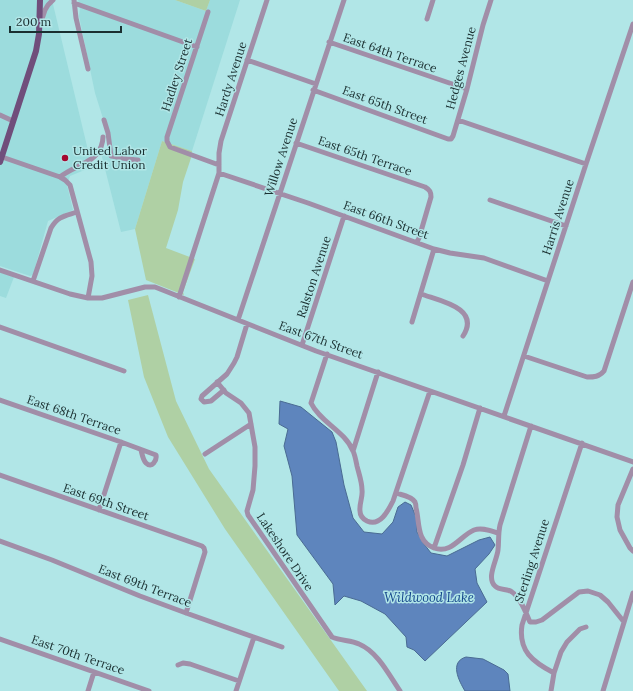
<svg xmlns="http://www.w3.org/2000/svg" width="633" height="691" font-family="Lora,serif">
	<style>
		.built { fill: #9cdcdd }
		.green { fill: #afd0a4 }
		.water { fill: #5e85bd; stroke: #4a6b93 }
		.lines { fill: none; stroke-linecap: round; stroke-linejoin: round }
		.minor { stroke: #a18ea8; stroke-width: 5 }
		.major { stroke: #704e7b; stroke-width: 6 }
		.poi-dot { fill: #a4072f; stroke: #b1e6e7; stroke-width: 1.5 }
		.labels { text-anchor: middle; stroke-width: 3; stroke-linejoin: round; paint-order: stroke }
		.street-label { font-size: 12px; fill: #1a2f30; stroke: #b1e6e7 }
		.poi-label { font-size: 12px; fill: #1a2f30; stroke: #b1e6e7; text-anchor: start }
		.water-label { font-size: 13px; font-style: italic; fill: #15478c; stroke: #b1e6e7 }
	</style>
	<rect width="100%" height="100%" fill="#b1e6e7"/>
	<path class="built" d="M0,0h52l40,167 -22,9 -3,9 6,25 -25,11 -15,54 -3,1 -30,-10z
		M78,0h97l31,11 4,-11h30l-48,151 -30,-10 -27,88 -14,3 -20,-79 10,-9 -16,-51 -16,-77 1,-8z
		M0,272l14,5 -8,21 -6,-2z"/>
	<path class="green" d="M175,0h35l-4,11z
		M162,141l30,10 -1,7 -8,24 -5,28 -12,38 29,11 -12,33 1,3 -38,-15 -11,-51z
		M148,295l28,106 33,68 158,222h-28l-114,-162 -57,-92 -24,-60 -16,-77z"/>
	<path class="water" d="M280,401l21,6 31,25 4,10 8,43 9,33 11,14 18,2 11,-12 5,-15 7,-5 6,3 6,14v13l7,12 7,9 16,3 32,-16 11,-3 5,8 -6,9 -14,15 2,14 10,19 -62,59 -11,-11 -7,-3 -1,-10 -21,-23 -24,-13 -17,-5 -9,9 -2,-21 -36,-49 -5,-59 -8,-30 4,-17 -9,-5z
		M466,657l17,2 21,11 4,4 2,17h-45c-6,-10 -16,-29 1,-34z"/>
	<g class="lines">
		<path class="minor" d="M74,0l2,18 12,51
			M74,3l123,44
			M208,12l-41,125v4l3,6 49,18
			M427,19l6,-19
			M41,22l4,-12 3,-5 5,-5
			M329,42l138,47
			M247,60l69,24
			M313,90l135,49h3l2,-3 14,-47 16,-64 8,-25
			M0,115l13,6
			M104,120l4,13 3,23c9,1 17,4 27,4
			M458,120l128,44
			M296,143l129,44c5,3 6,5 6,10l-12,41 -2,4
			M2,157l58,20 5,3 5,5 21,77 1,14 -4,22
			M219,173l89,30 126,46 16,4 34,5 64,23
			M60,177c13,-11 35,-14 41,-30 1,-3 2,-7 2,-10
			M490,200l76,26
			M0,270l70,24 18,4h14l43,-11h10l161,64 317,111
			M33,281l18,-53c7,-12 14,-12 26,-16
			M421,294c19,7 60,14 42,42
			M179,297l40,-124v-20l2,-12 46,-141
			M238,320l106,-320
			M412,322l22,-73
			M0,327l124,44
			M302,345l42,-129
			M327,354l-16,49c9,19 34,28 42,48 2,4 3,10 4,15 2,8 5,16 5,24 1,7 -3,14 -2,21 0,4 3,8 7,10 13,6 21,-10 26,-20l37,-110
			M524,356l63,21c7,0 12,0 17,-6l29,-89
			M217,382l9,11 15,10 8,10 6,34v19l-2,24 -6,21 1,4 84,122c9,4 19,3 27,7 19,8 30,31 41,47
			M224,390l-13,11 -7,1 -3,-3 1,-3 25,-22 7,-11 3,-6 10,-33
			M0,400l121,42 35,13c1,5 -4,14 -10,8 -3,-3 -4,-9 -5,-13
			M504,416l82,-252 47,-140
			M531,426l-31,99c-2,9 -1,17 -2,25 -1,10 -12,28 -3,36 5,5 12,2 17,6 8,5 14,21 18,30h6l6,-2 37,-28 9,-1 12,4 8,7 16,20
			M353,451l25,-79
			M205,454l46,-30
			M633,469l-15,36 -1,12 3,13 10,18 3,3
			M0,475l202,71 2,2 1,4 -19,61
			M396,493c6,2 15,3 19,9 1,2 1,4 1,6 4,15 0,33 18,40 18,6 26,-12 40,-18 8,-3 17,1 24,3
			M99,510l22,-68
			M0,541l52,19 88,36 46,17 96,34
			M434,548l29,-83 17,-57
			M0,639l149,52
			M178,665l5,-2 7,1 49,17
			M554,673c-21,-11 -36,-22 -32,-48l60,-182
			M88,691l6,-19
			M236,691l18,-54
			M551,691l3,-18 7,-21 6,-10 13,-13 6,-2
			M603,691l30,-98"/>
		<path class="major" d="M0,162l36,-111 3,-17 1,-34"/>
	</g>
	<circle class="poi-dot" cx="65" cy="158" r="4"/>
	<g class="labels">
		<g class="street-label">
			<text transform="translate(390 53) rotate(19)" y="4">East 64th Terrace</text>
			<text transform="translate(461 68) rotate(-75)" y="4">Hedges Avenue</text>
			<text transform="translate(177 75) rotate(-72)" y="4">Hadley Street</text>
			<text transform="translate(231 79) rotate(-72)" y="4">Hardy Avenue</text>
			<text transform="translate(385 105) rotate(20)" y="4">East 65th Street</text>
			<text transform="translate(365 156) rotate(19)" y="4">East 65th Terrace</text>
			<text transform="translate(281 157) rotate(-72)" y="4">Willow Avenue</text>
			<text transform="translate(558 217) rotate(-72)" y="4">Harris Avenue</text>
			<text transform="translate(386 220) rotate(20)" y="4">East 66th Street</text>
			<text transform="translate(314 277) rotate(-72)" y="4">Ralston Avenue</text>
			<text transform="translate(321 340) rotate(20)" y="4">East 67th Street</text>
			<text transform="translate(74 415) rotate(19)" y="4">East 68th Terrace</text>
			<text transform="translate(106 502) rotate(19)" y="4">East 69th Street</text>
			<text transform="translate(285 552) rotate(56)" y="4">Lakeshore Drive</text>
			<text transform="translate(532 561) rotate(-72)" y="4">Sterling Avenue</text>
			<text transform="translate(145 586) rotate(21)" y="4">East 69th Terrace</text>
			<text transform="translate(78 655) rotate(19)" y="4">East 70th Terrace</text>
		</g>
		<g class="poi-label">
			<text x="73" y="155">United Labor<tspan x="73" dy="14">Credit Union</tspan></text>
		</g>
		<g class="water-label">
			<text x="429" y="602">Wildwood Lake</text>
		</g>
	</g>
	<path d="M10 26v6h111v-6" fill="none" stroke="#1a2f30" stroke-width="2"/>
	<text x="16" y="26" font-size="12" fill="#1a2f30" stroke="#b1e6e7" stroke-width="3" paint-order="stroke">200 m</text>
</svg>
